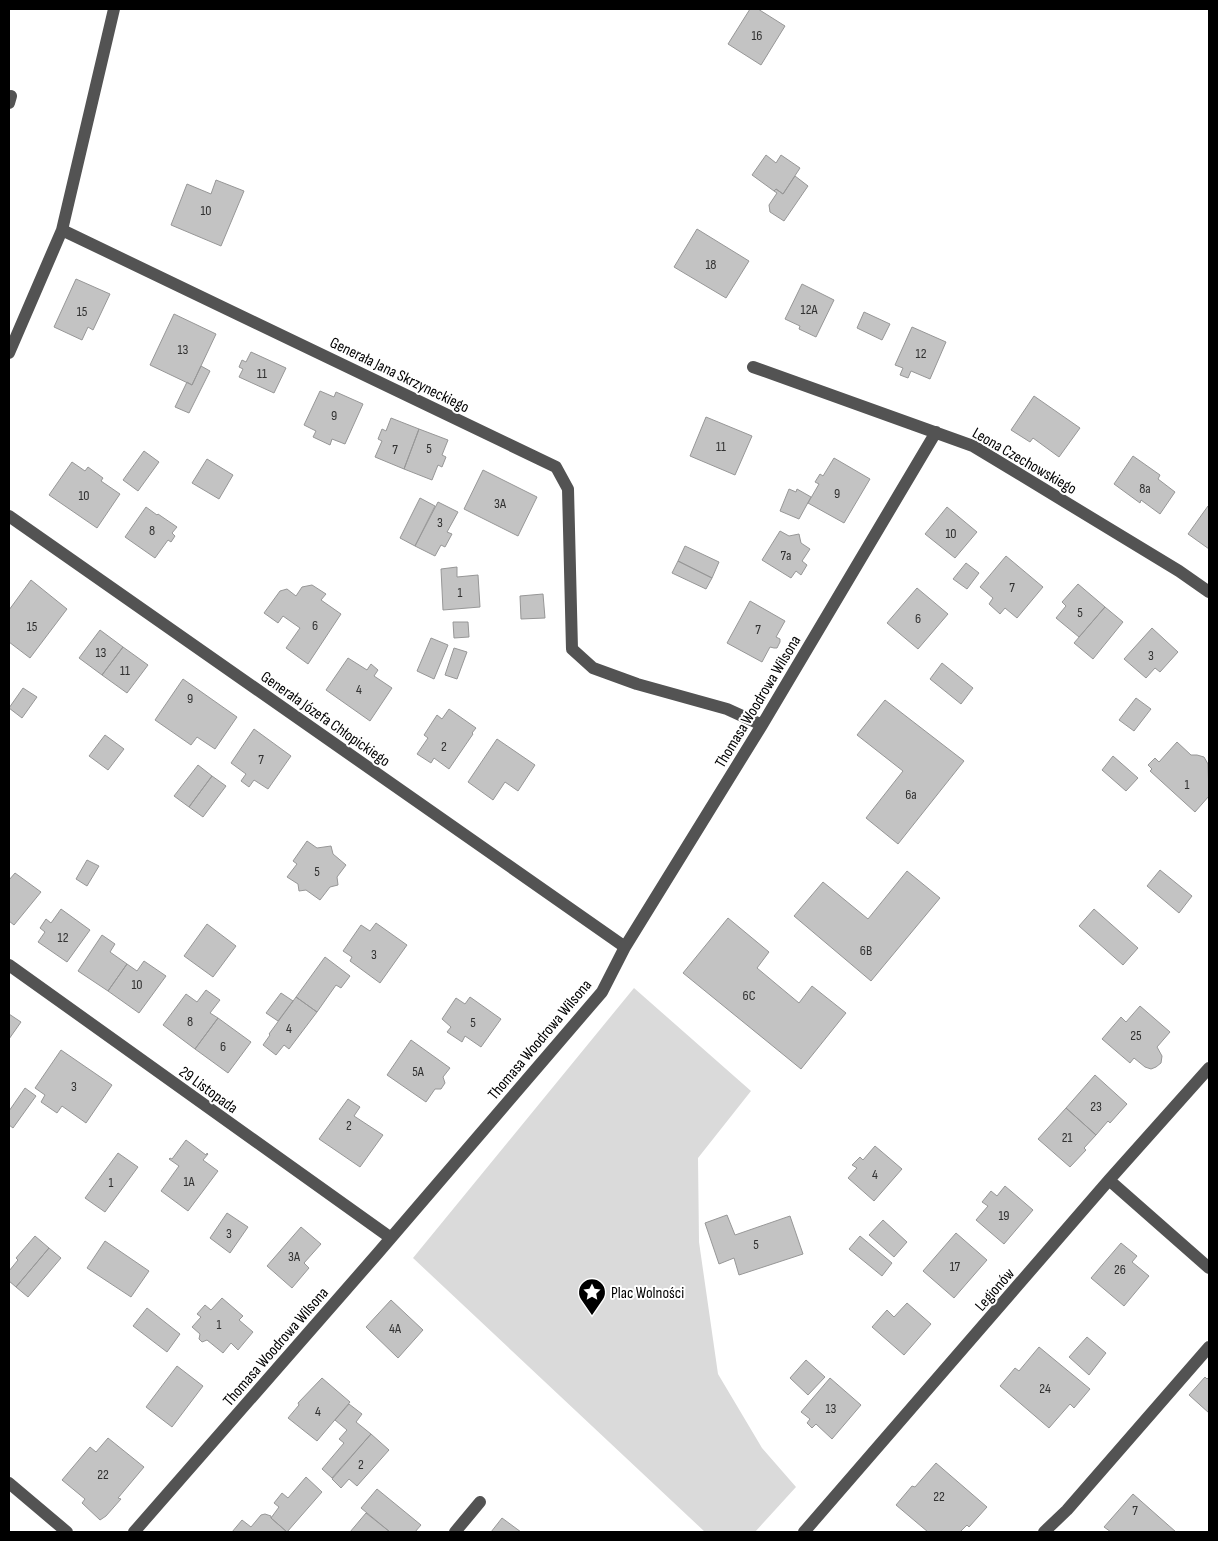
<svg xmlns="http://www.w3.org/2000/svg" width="1218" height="1541" font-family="'Sofia Sans Condensed',sans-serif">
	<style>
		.green { fill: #dadada }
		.building { fill: #c3c3c3; stroke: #979797 }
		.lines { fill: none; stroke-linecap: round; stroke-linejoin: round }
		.minor { stroke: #535353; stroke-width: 12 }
		.labels { text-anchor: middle; stroke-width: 4; stroke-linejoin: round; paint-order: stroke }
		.number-label { font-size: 14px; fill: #313131 }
		.street-label { font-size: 16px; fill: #000; stroke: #fff }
		.poi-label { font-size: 16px; fill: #000; stroke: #fff; text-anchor: start }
	</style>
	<rect width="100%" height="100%" fill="#fff"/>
	<path class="green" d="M634,988l117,103 -53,67 1,84 19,132 44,74 34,39 -41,45h-50l-292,-274z"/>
	<path class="building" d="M750,9h8l27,17 -24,39 -33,-21z
		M766,155l10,8 5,-8 19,13 -17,26 -7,-5 -2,2 -22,-16z
		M795,176l13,10 -24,35 -14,-9 -1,-7 8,-12 -3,-2 2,-2 7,5z
		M216,180l28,11 -23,55 -50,-21 16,-41 24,10z
		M697,229l52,32 -23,37 -52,-31z
		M76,279l34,15 -17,36 -5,-3 -6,13 -28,-13z
		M802,284l32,16 -18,37 -17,-8 1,-3 -15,-7z
		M864,312l26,12 -8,16 -25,-12z
		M174,314l42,20 -24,51 -42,-20z
		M912,327l34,15 -16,37 -19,-8 -3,7 -8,-3 3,-7 -8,-3z
		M251,352l35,16 -12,25 -35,-16 4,-8 -4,-2 3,-7 4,2z
		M201,366l9,5 -21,42 -14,-6 12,-25 5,3z
		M320,391l14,6 2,-5 27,12 -18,40 -13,-5 -2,6 -17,-8 3,-6 -12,-6z
		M1034,396l46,32 -21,29 -26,-19 -3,4 -19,-12z
		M706,417l46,19 -17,39 -45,-19z
		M391,418l28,11 -15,40 -29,-12 7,-16 -4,-2 4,-10 4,2z
		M419,429l29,11 -6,15 4,2 -4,10 -4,-2 -6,15 -28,-11z
		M144,451l15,11 -21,29 -15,-11z
		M1133,456l27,19 -2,4 17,13 -15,22 -19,-14 -1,3 -26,-19z
		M834,458l36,21 -26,44 -36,-20 11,-19 -4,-2 5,-8 3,2z
		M207,459l26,16 -14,24 -27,-16z
		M72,462l13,9 3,-4 15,11 -2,3 19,13 -23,34 -48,-33z
		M483,470l54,27 -19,39 -54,-27z
		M789,489l7,3 1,-3 14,8 -12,22 -19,-8z
		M420,498l15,8 -20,40 -15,-8z
		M438,502l20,10 -11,20 5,2 -7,13 -4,-2 -6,11 -20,-10z
		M1208,506l1,1v42l-21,-15z
		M146,507l11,8 1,-1 19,13 -5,6 3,3 -4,6 -3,-2 -13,18 -30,-21z
		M947,507l30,25 -22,26 -30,-24z
		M780,531l9,5 10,-2 2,9 9,6 -8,12 5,4 -6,10 -5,-4 -5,7 -29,-18z
		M685,546l34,16 -7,16 -34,-17z
		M1006,556l37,31 -26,31 -12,-10 -5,6 -11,-10 4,-6 -13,-11z
		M678,561l34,17 -6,11 -34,-16z
		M966,563l13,10 -12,16 -14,-10z
		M457,567v10l21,-2 2,32 -37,3 -2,-41z
		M31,580l36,29 -37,49 -21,-16v-32z
		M1078,584l27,23 -26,30 -23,-19 10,-12 -4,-4z
		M312,585l14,9 -5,6 20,14 -33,50 -22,-16 14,-20 -17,-12 -5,7 -14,-10 16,-22 7,-2 9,7 6,-9z
		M917,588l31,26 -30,35 -31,-26z
		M543,594l2,24 -24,1 -1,-23z
		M750,601l35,20 -9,16 4,2v3l-3,6h-3l-4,-1 -8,15 -35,-19z
		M1105,607l18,15 -30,37 -19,-16z
		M453,622h15l1,15 -15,1z
		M1152,628l26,24 -18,20 -5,-4 -9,10 -22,-19z
		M100,630l23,17 -21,28 -23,-17z
		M431,638l17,7 -14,34 -17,-8z
		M123,647l25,18 -21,28 -25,-18z
		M454,648l13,4 -10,27 -12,-4z
		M348,658l19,12 4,-6 7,6 -4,6 18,12 -22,33 -44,-31z
		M942,663l31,25 -12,16 -31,-25z
		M183,679l54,38 -22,32 -18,-12 -6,8 -36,-25z
		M23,688l14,9 -15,21 -13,-10z
		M1136,698l15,11 -17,22 -15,-11z
		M885,700l79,61 -66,83 -32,-26 37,-47 -46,-36z
		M449,709l27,19 -4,5 1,1 -24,35 -15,-11 -3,5 -14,-9 11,-16 -4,-3 13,-20 5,4z
		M254,729l37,27 -23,33 -14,-9 -5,7 -8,-6 5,-7 -15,-11z
		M105,735l19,14 -16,21 -19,-14z
		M497,739l38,26 -17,26 -13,-9 -12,18 -25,-18z
		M1177,742l14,13h6l7,2 4,7 1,32 -14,16 -45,-41 2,-2 -4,-4 7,-7 4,4z
		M1113,756l25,22 -12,13 -24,-21z
		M198,765l14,11 -23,31 -15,-11z
		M212,776l14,10 -23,31 -14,-10z
		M307,841l10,7 14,-2 2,8 13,11 -9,12 1,8 -8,2 -10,13 -14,-10 -7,1 -1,-7 -11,-7 10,-13 -4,-3z
		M87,860l12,6 -12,20 -11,-7z
		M1160,870l32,26 -13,17 -32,-27z
		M907,871l33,27 -69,83 -77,-65 29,-34 45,37z
		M15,873l26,19 -27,33 -5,-4v-41z
		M61,909l29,21 -23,32 -29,-20 7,-10 -5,-4 6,-9 5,4z
		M1094,909l44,39 -15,17 -44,-39z
		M728,918l41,34 -12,16 42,35 13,-17 34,27 -45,56 -118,-96z
		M376,923l31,22 -27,38 -30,-22 2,-4 -9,-6 18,-26 9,6z
		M207,924l29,22 -23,31 -29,-21z
		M102,935l13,9 -5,8 17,12 -19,27 -30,-20z
		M325,957l25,19 -9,12 -5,-3 -19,27 -21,-15z
		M144,961l22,15 -27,37 -31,-22 19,-27 10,7z
		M206,990l14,10 -10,13 8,5 -23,31 -32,-24 23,-31 11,8z
		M281,993l12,8 -15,20 -12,-8z
		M296,997l21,15 -28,37 -5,-4 -8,10 -13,-10 7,-10 -1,-1z
		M470,997l31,22 -20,28 -16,-11 -3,6 -15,-10 4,-5 -9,-8 14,-21 9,6z
		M1140,1006l30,26 -13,15 5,9 -1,7 -5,4 -5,2 -6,-2 -11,-9 -4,5 -28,-24 19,-22 5,5z
		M9,1014l12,8 -12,17z
		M218,1018l33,24 -23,31 -33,-24z
		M411,1040l39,28 -7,9 2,6 -4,6h-6l-9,13 -39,-27z
		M61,1050l51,35 -26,38 -24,-17 -5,7 -16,-11 4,-7 -10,-7z
		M1095,1075l32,29 -17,19 -2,-2 -12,14 -30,-27z
		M25,1088l11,8 -23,32 -4,-3v-14z
		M348,1099l12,8 -6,9 29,19 -23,32 -41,-28z
		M1066,1108l30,27 -12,13 2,2 -16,17 -32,-28z
		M186,1140l20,15 1,-2 1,1 -5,6 15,11 -30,40 -27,-20 18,-25 -10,-7 1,-1 2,1z
		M875,1146l27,23 -28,32 -26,-23 9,-10 -5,-3 8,-8 3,3z
		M118,1153l20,14 -33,45 -20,-14z
		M1005,1186l28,24 -29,34 -28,-24 12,-14 -6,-4 9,-11 6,5z
		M227,1213l21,14 -18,26 -20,-15z
		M727,1215l8,20 55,-19 13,38 -64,21 -5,-17 -15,6 -14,-41z
		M883,1220l24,22 -13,15 -25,-22z
		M301,1227l20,17 -17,19 5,5 -17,20 -25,-22z
		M956,1233l31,27 -33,38 -31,-27z
		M35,1236l14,12 -33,39 -7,-6v-10l9,-11 -2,-2z
		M860,1236l32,27 -10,13 -33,-27z
		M105,1241l44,30 -18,26 -44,-29z
		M1121,1243l16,13 -5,6 17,14 -25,30 -33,-28z
		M49,1248l12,10 -33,39 -12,-10z
		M222,1298l21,18 -4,4 14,12 -15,18 -7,-7 -8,10 -16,-13 -5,2 -3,-3 1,-5 -8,-7 9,-10 -4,-3 8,-9 6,5z
		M391,1300l32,30 -25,28 -32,-31z
		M907,1303l24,21 -27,31 -32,-28 15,-17 7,7z
		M147,1308l33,26 -13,18 -34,-26z
		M1087,1337l19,16 -17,22 -20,-18z
		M1039,1347l51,42 -16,19 -4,-4 -21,24 -49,-42 15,-18 4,3z
		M806,1360l19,17 -17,18 -18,-17z
		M177,1366l26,20 -31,41 -26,-20z
		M1205,1377l2,2 2,-2v36l-20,-18z
		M322,1378l28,24 -33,39 -29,-23 11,-13 -1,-2z
		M830,1378l31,27 -29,34 -16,-15 -4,4 -5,-5 3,-4 -9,-7z
		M349,1404l13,10 -6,8 15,12 -39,44 -10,-9 22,-26 -5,-4 8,-9 -12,-10z
		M371,1434l18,16 -32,36 -8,-7 -8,9 -9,-9z
		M108,1438l36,29 -26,31 3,1 -15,17 -6,4 -18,-17 3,-4 -23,-19 28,-33 6,5z
		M936,1463l51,44 -18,20 -2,-2 -7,7h-32l-32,-27 16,-19 3,1z
		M306,1477l16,15 -35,40 -16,-14 8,-11 -5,-4 8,-10 6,5z
		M377,1489l44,36 -6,7h-25l-29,-24z
		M1133,1494l43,38h-65l-7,-5z
		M366,1513l24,19h-40z
		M265,1514l6,2v2l16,14h-55l10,-12 9,7 10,-12z
		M502,1518l19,14h-30z"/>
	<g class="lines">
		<path class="minor" d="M9,103l2,-7
			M62,230l494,237 12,22 4,160 21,19 44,16 90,25 35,16
			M9,353l53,-123 52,-221
			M753,367l220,79 206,125 30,21
			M9,516l616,431
			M9,965l382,273
			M1109,1180l100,88
			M9,1483l58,49
			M134,1532l244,-279 224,-261 23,-45 137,-222 174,-293
			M455,1532l25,-30
			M804,1532l305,-352 100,-112
			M1044,1532l23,-22 142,-163"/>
	</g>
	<defs>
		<g id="sight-pin" transform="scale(1.4375)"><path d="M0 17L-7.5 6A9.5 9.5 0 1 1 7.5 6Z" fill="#000" stroke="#fff"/><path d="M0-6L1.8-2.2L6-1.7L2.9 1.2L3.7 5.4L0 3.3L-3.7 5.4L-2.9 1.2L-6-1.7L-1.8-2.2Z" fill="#fff"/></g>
	</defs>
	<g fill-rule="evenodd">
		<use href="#sight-pin" x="592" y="1292"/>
	</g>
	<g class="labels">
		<g class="number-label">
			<text x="757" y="40">16</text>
			<text x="206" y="215">10</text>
			<text x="711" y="269">18</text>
			<text x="809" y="314">12A</text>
			<text x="82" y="316">15</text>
			<text x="183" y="354">13</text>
			<text x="921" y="358">12</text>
			<text x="262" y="378">11</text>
			<text x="334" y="420">9</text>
			<text x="721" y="451">11</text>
			<text x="429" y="453">5</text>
			<text x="395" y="454">7</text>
			<text x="1145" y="493">8a</text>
			<text x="837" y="498">9</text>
			<text x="84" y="500">10</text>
			<text x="500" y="508">3A</text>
			<text x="440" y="527">3</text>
			<text x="152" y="535">8</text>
			<text x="951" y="538">10</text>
			<text x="786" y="560">7a</text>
			<text x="1012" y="592">7</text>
			<text x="460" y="597">1</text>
			<text x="1080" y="617">5</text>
			<text x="918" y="623">6</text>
			<text x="315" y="630">6</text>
			<text x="32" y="631">15</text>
			<text x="758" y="634">7</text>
			<text x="101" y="657">13</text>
			<text x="1151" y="660">3</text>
			<text x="125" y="675">11</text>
			<text x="359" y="694">4</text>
			<text x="190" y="703">9</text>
			<text x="444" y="751">2</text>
			<text x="261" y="764">7</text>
			<text x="1187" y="789">1</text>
			<text x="911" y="799">6a</text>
			<text x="317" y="876">5</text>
			<text x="63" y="942">12</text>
			<text x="866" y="955">6B</text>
			<text x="374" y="959">3</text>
			<text x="137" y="989">10</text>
			<text x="749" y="1000">6C</text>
			<text x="190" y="1026">8</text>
			<text x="473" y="1027">5</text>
			<text x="289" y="1033">4</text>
			<text x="1136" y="1040">25</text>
			<text x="223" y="1051">6</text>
			<text x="418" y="1076">5A</text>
			<text x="74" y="1091">3</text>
			<text x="1096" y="1111">23</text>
			<text x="349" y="1130">2</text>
			<text x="1067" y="1142">21</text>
			<text x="875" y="1179">4</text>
			<text x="189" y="1186">1A</text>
			<text x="111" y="1187">1</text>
			<text x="1004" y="1220">19</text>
			<text x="229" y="1238">3</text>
			<text x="756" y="1249">5</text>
			<text x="294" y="1261">3A</text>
			<text x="955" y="1271">17</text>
			<text x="1120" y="1274">26</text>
			<text x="219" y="1329">1</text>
			<text x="395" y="1333">4A</text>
			<text x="1045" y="1393">24</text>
			<text x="831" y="1413">13</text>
			<text x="318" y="1416">4</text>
			<text x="361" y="1469">2</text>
			<text x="103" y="1479">22</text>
			<text x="939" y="1501">22</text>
			<text x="1135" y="1515">7</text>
		</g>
		<g class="street-label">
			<text transform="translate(400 374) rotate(26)" y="6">Generała Jana Skrzyneckiego</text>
			<text transform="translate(1025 460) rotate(30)" y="6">Leona Czechowskiego</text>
			<text transform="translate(757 701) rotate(-59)" y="6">Thomasa Woodrowa Wilsona</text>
			<text transform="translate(326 718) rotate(35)" y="6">Generała Józefa Chłopickiego</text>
			<text transform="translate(539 1039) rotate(-50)" y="6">Thomasa Woodrowa Wilsona</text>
			<text transform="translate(209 1089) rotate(36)" y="6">29 Listopada</text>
			<text transform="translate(994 1289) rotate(-49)" y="6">Legionów</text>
			<text transform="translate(275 1346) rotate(-49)" y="6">Thomasa Woodrowa Wilsona</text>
		</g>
		<g class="poi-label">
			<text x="611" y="1298">Plac Wolności</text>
		</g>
	</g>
	<rect width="1218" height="1541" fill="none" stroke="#000000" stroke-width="20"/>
</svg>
